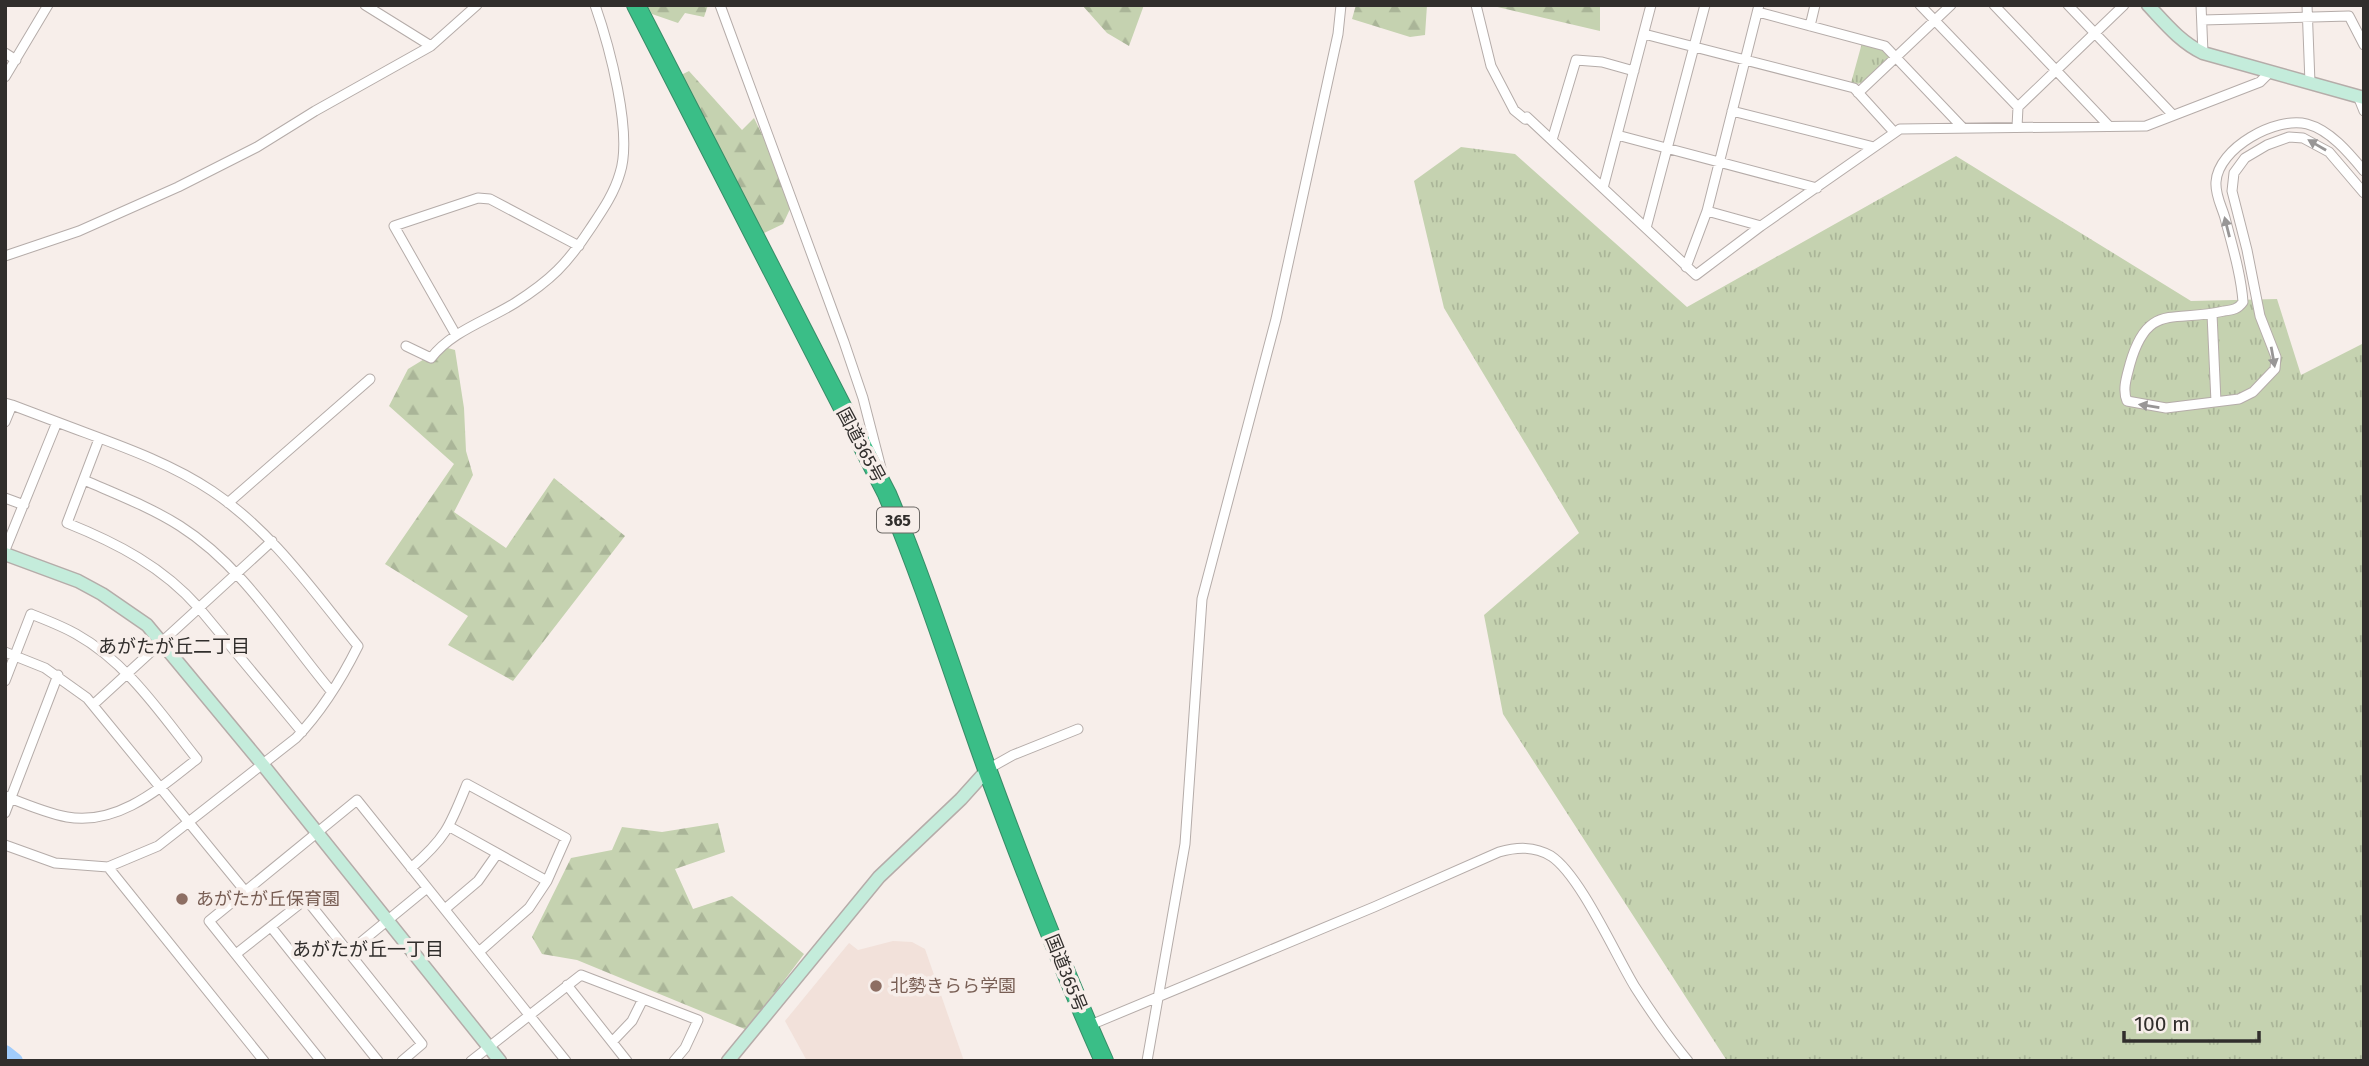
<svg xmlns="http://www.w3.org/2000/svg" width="2369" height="1066" font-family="'Fira Sans','Noto Sans JP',sans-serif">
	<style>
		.built { fill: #f2e1da }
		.grass { fill: url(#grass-tufts) }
		.forest { fill: url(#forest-firs) }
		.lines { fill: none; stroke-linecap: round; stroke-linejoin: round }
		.river { stroke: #a1ccfb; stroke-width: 16 }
		.street-casing { stroke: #b5aca9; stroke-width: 11 }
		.secondary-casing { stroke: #b5aca9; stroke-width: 15 }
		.highway-casing { stroke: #378c67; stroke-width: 20 }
		.street { stroke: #fff; stroke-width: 9 }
		.secondary { stroke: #c4ecdb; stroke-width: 12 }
		.highway { stroke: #3abe87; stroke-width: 18 }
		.oneway { fill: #989696 }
		.education-dot { fill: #8d6e63; stroke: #f7eeea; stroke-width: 2.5 }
		.labels { text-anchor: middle; stroke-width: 7; stroke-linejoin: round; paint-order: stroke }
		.shield { fill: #f7eeea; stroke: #6c6865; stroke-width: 2 }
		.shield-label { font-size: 16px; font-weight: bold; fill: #312e2c }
		.street-label { font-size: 18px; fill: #312e2c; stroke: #f7eeea }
		.education-label { font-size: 18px; fill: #785e54; stroke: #f7eeea; text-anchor: start }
		.neighbourhood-label { font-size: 19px; fill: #312e2c; stroke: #f7eeea }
	</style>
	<defs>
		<pattern id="grass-tufts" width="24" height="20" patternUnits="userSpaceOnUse" patternTransform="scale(1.75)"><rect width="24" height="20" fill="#c5d2b0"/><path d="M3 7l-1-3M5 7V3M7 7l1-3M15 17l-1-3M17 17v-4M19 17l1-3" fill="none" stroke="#aab598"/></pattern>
		<pattern id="forest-firs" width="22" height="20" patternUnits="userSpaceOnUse" patternTransform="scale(1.75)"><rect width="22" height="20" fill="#c5d2b0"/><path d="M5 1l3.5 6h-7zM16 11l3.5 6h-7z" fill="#aab598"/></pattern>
	</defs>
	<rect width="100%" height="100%" fill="#f7eeea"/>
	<path class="built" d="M893,941l19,1 13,7 39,112h-157l-22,-40 64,-78 9,7z"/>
	<path class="grass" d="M1862,43l21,6 6,5v5c-10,10 -23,29 -38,24z
		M1461,147l54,7 172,153 269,-151 235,145 86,-2 24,76 63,-32v718h-637l-224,-347 -19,-99 95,-82 -135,-225 -30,-127z"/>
	<path class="forest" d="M647,5h61l-4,12 -19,-4 -7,10 -26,-9z
		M1082,5h62l-15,41 -22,-13z
		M1356,5h71l-2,30 -15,2 -58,-18z
		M1489,5h111v26z
		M689,71l53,59 12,-12 23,47 13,44 -7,15 -21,10 -83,-158z
		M444,347l11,3 9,58 2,43 7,24 -19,37 52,36 48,-70 71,58 -112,145 -65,-36 20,-29 -83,-52 69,-100 -65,-58 19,-37z
		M718,823l7,29 -50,17 18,40 39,-13 72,58 -57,76 -170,-70 -35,-6 -10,-17 39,-79 41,-8 10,-23 40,5z"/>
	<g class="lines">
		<path class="river" d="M5,1053l10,8"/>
		<g class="street-casing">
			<path id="street" d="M365,5l66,41
				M720,5l124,337 19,56 18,70
				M1476,5l15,61 23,44 11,9 2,-2 169,158 65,-49 139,-97 246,-3 114,-44 10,-10
				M1920,5l98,102 -1,20
				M1994,5l115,121
				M2068,5l105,110
				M2201,5l2,48
				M2307,5l3,78
				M1758,12l127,34 78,82
				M2202,20l147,-4 15,29
				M1810,26l5,-21
				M1644,34l210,54 40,44
				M5,53l11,7
				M5,77l43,-72
				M1858,93l93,-88
				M2358,96l6,15
				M2018,107l106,-102
				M1732,111l142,36
				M1617,135l200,53
				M1552,140l24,-80 26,2 32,9
				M2364,171c-15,-18 -34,-41 -57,-47 -31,-8 -89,24 -91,58 -1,13 6,25 9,36 7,27 16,56 18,84 -5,7 -10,8 -19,9 -50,12 -76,-10 -94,53 -3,12 -8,25 -3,37l39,7 73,-9 14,-7 22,-23 1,-12 -16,-41 -13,-66 -15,-59 2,-18 11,-15 22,-13 22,-8 14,1 26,14 35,41
				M1603,188l48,-183
				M1707,211l54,15
				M1646,228l59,-223
				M5,256l74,-25 99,-44 79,-40 58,-36 116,-65 46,-41
				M1686,267l21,-56 52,-206
				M2212,314l4,88
				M456,335l-62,-109 84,-28 12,1 89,47
				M406,346l25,12c21,-27 55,-37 84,-55 36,-23 52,-39 75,-74 12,-18 24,-35 30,-56 13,-40 -11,-128 -25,-168
				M5,403l7,2 -7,17
				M12,405l45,17
				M99,439l-32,84c50,20 96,44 132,85l103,124
				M84,480c32,14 66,27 96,46 63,40 104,109 151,165
				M5,498l19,7
				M228,503l142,-124
				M5,550l52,-128c52,20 109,38 155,69 60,40 101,100 146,155 -16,32 -37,66 -62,92l-138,108 -50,21 -53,-4 -50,-18
				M5,652l40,16 42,30 158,193
				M5,681l26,-67c15,6 31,12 45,20 52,29 85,80 121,125 -37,29 -79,67 -130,58 -21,-4 -42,-13 -62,-21
				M94,704l178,-163
				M988,769l25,-14 65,-26
				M5,813l53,-138
				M450,827l97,54
				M108,867l156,194
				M411,868c35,-30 39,-42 56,-84l99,54 -19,43 -18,27 -50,44
				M445,909l33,-28 19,-27
				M271,927l107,134
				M349,952l78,-64
				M236,954l70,-55 116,145 -20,17
				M567,985l60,76
				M1088,1026l286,-119 125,-55c18,-5 35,-6 52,4 29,19 64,98 84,131 16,25 34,51 53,74
				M612,1042l20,-21 11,-22
				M321,1061l-112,-140 148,-121 209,261
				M471,1061l110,-86 117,45 -13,28 -11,13
				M1147,1061l38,-217 17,-245 74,-280 62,-285 3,-29"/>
		</g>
		<g class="secondary-casing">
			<path id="secondary" d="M2148,5c17,18 32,37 55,48l161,45
				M5,554l73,27 24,13 45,31 116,140 237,296
				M728,1061l151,-184 82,-78 27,-30"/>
		</g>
		<g class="highway-casing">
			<path id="highway" d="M636,5l251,489c38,90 67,183 100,275 36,98 74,196 117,292"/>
		</g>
		<use href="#street" class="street"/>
		<use href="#secondary" class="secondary"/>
		<use href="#highway" class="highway"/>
	</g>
	<defs><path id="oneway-solid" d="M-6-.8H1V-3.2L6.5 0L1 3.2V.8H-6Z" transform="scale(1.75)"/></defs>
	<g class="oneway">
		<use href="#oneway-solid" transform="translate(2317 145) rotate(-150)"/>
		<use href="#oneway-solid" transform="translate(2227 227) rotate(-104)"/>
		<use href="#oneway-solid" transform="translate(2273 357) rotate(80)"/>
		<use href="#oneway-solid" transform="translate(2149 406) rotate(-171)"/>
	</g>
	<g class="education-dot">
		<circle cx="182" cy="899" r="7"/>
		<circle cx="876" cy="986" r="7"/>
	</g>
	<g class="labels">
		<rect class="shield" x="877" y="507.5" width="42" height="25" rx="5"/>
		<g class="shield-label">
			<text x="898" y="526">365</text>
		</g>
		<g class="street-label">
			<text transform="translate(861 445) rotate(62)" y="6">国道365号</text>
			<text transform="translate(1066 973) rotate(68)" y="6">国道365号</text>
		</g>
		<g class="education-label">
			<text x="196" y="905">あがたが丘保育園</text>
			<text x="890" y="992">北勢きらら学園</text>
		</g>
		<g class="neighbourhood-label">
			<text x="174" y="653">あがたが丘二丁目</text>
			<text x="368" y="956">あがたが丘一丁目</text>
		</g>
	</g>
	<rect width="2369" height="1066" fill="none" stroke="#312e2c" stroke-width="14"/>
	<path d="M2124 1031v10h135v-10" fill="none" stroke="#312e2c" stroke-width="3.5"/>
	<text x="2134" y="1031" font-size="21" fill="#312e2c" stroke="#f7eeea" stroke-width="5" paint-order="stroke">100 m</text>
</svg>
